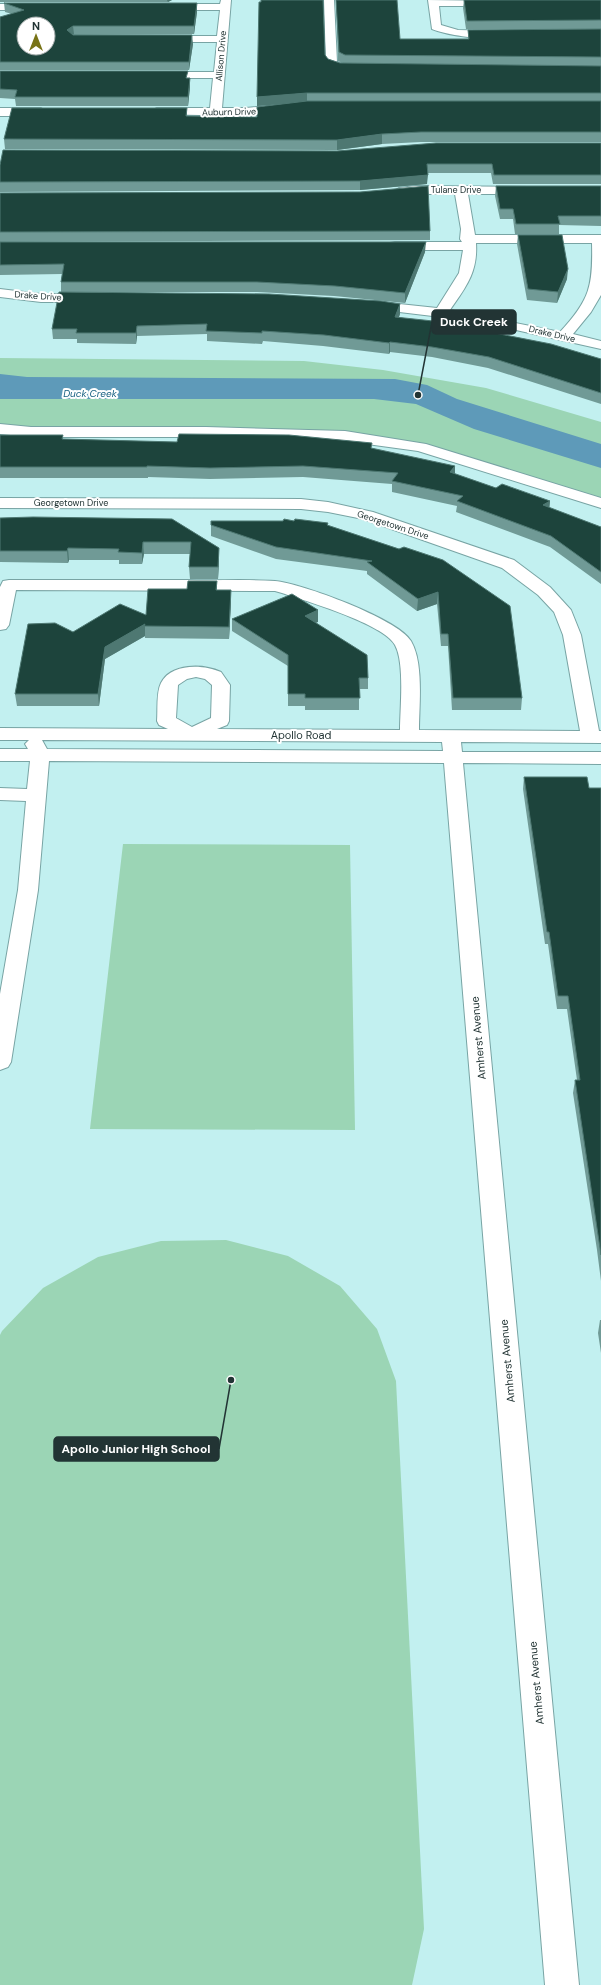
<svg xmlns="http://www.w3.org/2000/svg" width="601" height="1985" font-family="'DM Sans',sans-serif">
	<style>
		.green { fill: #9bd5b5 }
		.water { fill: #5e9ab9 }
		.lines { fill: none; stroke-linecap: round; stroke-linejoin: round }
		.minor-casing { stroke: #78a4a4; stroke-width: 2 }
		.minor { fill: #fff; fill-rule: evenodd }
		.wall { fill: #709a96 }
		.shaded-wall { fill: #4e7872 }
		.building { fill: #1d443c; stroke: #4e7872; fill-rule: evenodd }
		.labels { text-anchor: middle; stroke-width: 4; stroke-linejoin: round; paint-order: stroke }
		.far-street-label { font-size: 9px; fill: #223434; stroke: #fff }
		.far-water-label { font-size: 10px; font-style: italic; fill: #155f80; stroke: #fff }
		.street-label { font-size: 11px; fill: #223434; stroke: #fff }
		.leader { fill: none; stroke: #223434; stroke-width: 1.5 }
		.callout-dot { fill: #223434; stroke: #fff; stroke-width: 1.5 }
		.callout { fill: #223434; stroke: #223434; stroke-width: 1.5 }
		.callout-label { font-size: 12px; text-anchor: middle; font-weight: bold; fill: #fff }
	</style>
	<rect width="100%" height="100%" fill="#c2f0f0"/>
	<path class="green" d="M0,358l304,3 79,9 103,18 115,34v83l-192,-57 -76,-10 -333,-5z
		M123,844l227,1 5,285 -265,-1z
		M226,1240l62,16 52,30 37,43 19,52 28,548 -12,56h-412v-650l2,-4 41,-43 55,-31 63,-16z"/>
	<path class="water" d="M0,374l27,3 368,2 32,6 30,14 144,45v24l-127,-39 -58,-25 -42,-5h-374z"/>
	<g class="lines">
		<g class="minor-casing">
			<path id="minor" d="M221,0h10l-9,108h24l41,-4 6,4 -6,4 -41,4 -93,-2 -2,-2 2,-2 4,-2h53l3,-30h-56l-6,-3 6,-3h57l3,-30h-54l-5,-3 5,-3h54l3,-26h-53l-5,-3 5,-3h53z
				M324,0h10l3,62 25,6 2,2 -2,2c-9,3 -29,-1 -36,-8z
				M428,0l70,1 1,2 -5,3h-55l2,19 17,5 39,1 5,3c-8,10 -58,0 -70,-5z
				M0,4h35l5,3 -5,3h-35z
				M0,108h41l6,4 -6,4h-41z
				M416,186l112,1 2,3 -6,4h-56l7,41h126v60l-10,17 -18,22 28,7v8l-85,-19 -75,-13 -75,-9 -2,-3 2,-3 5,-1 66,7 22,-35 4,-23h-68l-5,-1 -2,-3 2,-3 5,-1h67l-2,-3 1,-10 -6,-35h-39l-17,2 -6,-4 6,-4zM476,243h116c1,43 -2,57 -32,89l-110,-22c16,-23 28,-38 26,-67z
				M0,289l41,5h45l5,1 2,3 -2,3 -5,1h-45l-41,-5z
				M0,424l31,3h175l139,4 81,13 175,54v10l-183,-57 -73,-10 -139,-4h-175l-31,-3z
				M0,498l301,1 27,3 45,10 141,48 36,27 21,23 10,25 18,96h2v12l-140,-1 1,10h139v12l-138,-1 116,1222h-34l-101,-1222 -395,-2 -11,129 -27,172 -3,5 -8,3v-76l18,-104 8,-89 -26,-1v-12l27,1 3,-28h-30v-12h28l-3,-5 4,-4h-29v-12l168,1 -9,-4 -2,-4c1,-11 -1,-28 4,-38 10,-20 42,-19 60,-11l9,13 -1,36 -2,4 -10,4 183,1c0,-21 5,-67 -5,-85 -11,-21 -89,-44 -113,-52l-7,-2 -259,-1 -7,35 -3,4 -6,1v-43l3,-6 6,-1c59,0 119,0 178,0 29,1 59,-1 88,1 26,2 123,38 136,60 13,22 8,64 8,89l161,1 -17,-96 -9,-23 -16,-17 -36,-27 -139,-49 -35,-7 -27,-3 -301,-1zM196,677l9,2 7,6 -1,33 -19,9 -16,-9 2,-33 9,-6zM42,740l400,2 1,9 -396,-2z"/>
		</g>
		<use href="#minor" class="minor"/>
	</g>
	<path class="wall" d="M0,0h172l-4,2h-168z
		M336,0l64,39h68v-9l133,-1v113h-180l-39,2 -45,6 -332,-1 -1,-10 183,-31v8l70,1 49,-15 -49,4v-9l68,-42 3,4 12,4h3l-5,-2z
		M464,0h137v29h-135l-3,-21z
		M4,3l193,9 -3,22 -121,1 120,9 -4,26h-189v-53l12,-3 -7,-2z
		M0,71l188,7 2,9 -2,19h-172l-1,-7 -15,-1z
		M601,143v41h-108l-2,-11h-64v11l-67,6 -360,2v-27l337,-14z
		M496,186h105v40l-42,-1v9h-44l-2,-15h-13l-5,-23z
		M0,193l430,38v9l-430,2z
		M518,235l49,44 -10,24 -30,-3 -10,-56z
		M0,242l425,10 -20,51 -71,-7 -77,-4h-196v-10l1,-8 -62,1z
		M400,304v10l-1,3 202,42v45l-113,-36 -56,-11 -42,-5 -1,2 -66,-8 -60,-5 -1,3 -55,-3v-7l-70,2 -1,8 -59,-1v-4h-24l-1,-10z
		M0,435h63v4l309,9 83,26 41,14 54,13 -1,7 52,19v57l-51,-37 -94,-35 1,-6 -65,-14v-8l-89,-7 -93,2 -62,-2v1h-148z
		M0,518l172,1 47,29v12l-1,19h-28l-1,-12 1,-13h-46l-2,10h-23v-4h-50l-1,3 -68,-1z
		M294,521l34,2v3l71,23 5,-2 118,151 -1,12h-69l-4,-64h-7l-4,-42 -20,7 -50,-37v-3l-91,-12 -65,-23v-11z
		M217,581v9l14,11 -2,38 -84,-1v-2l-40,23 -6,47h-82l-2,-12 58,-62 73,-17 41,-26z
		M318,610v12h-2l52,56v11h-9v21h-54v-4h-17v-40l-56,-35v-12z
		M524,777l65,11h12v493l-4,-31 -24,-157 2,-13h2l-10,-71h-10l-9,-65h-3l-22,-155z
		M600,1320h1v33l-3,-20z"/>
	<path class="shaded-wall" d="M167,0h5l-4,2z
		M197,3v9l-3,22v-8z
		M73,26l1,8 -6,4 -1,-8z
		M192,35l1,9 -4,26v-8z
		M190,78v9l-2,19v-9z
		M307,93v9l-50,4v-9z
		M382,134v10l-45,6v-10z
		M428,175l-1,9 -67,6v-9z
		M426,242l-1,10 -20,51v-10z
		M568,269l-1,10 -10,24 1,-11z
		M400,304v10l-5,13v-10z
		M137,326v10l-1,8v-11z
		M390,342v10l-1,2v-11z
		M455,466v11l-5,-5z
		M550,501l-1,11 -6,-7z
		M143,542l1,12 -2,10v-11z
		M68,548l1,12 -1,3 -1,-12z
		M219,548v12l-1,19v-12z
		M231,590v11l-2,38v-12z
		M438,592l-1,12 -20,7 1,-12z
		M318,610v12l-13,5v-11z
		M145,624v12l-40,23 -6,47 -1,-12 7,-47z"/>
	<path class="building" d="M261,0h62l2,55 3,4 12,4 261,3v27h-294l-50,4 2,-95h2z
		M336,0h61l3,39h69l-1,-9 133,-1v28l-256,-2 -6,-3z
		M464,0h137v20l-134,1z
		M4,3h193l-3,23h-121l-6,4 6,5h119l-3,27h-189v-45l24,-7zM24,24h24v24h-24z
		M0,71h188l-2,7h4l-2,19h-173l2,-7 -17,-1z
		M307,101h294v31h-180l-39,2 -45,6 -333,-1 8,-31h175l-1,8 71,1v-10z
		M436,143h165v32h-107l-2,-11h-65l1,11 -68,6 -360,1v-17l3,-15 334,1z
		M428,186l2,45 -430,1v-39l360,-1z
		M496,186h105v30h-43l2,8h-44l-3,-15h-13z
		M518,235h44l6,34 -10,23 -30,-3z
		M0,242h426l-21,51 -70,-7 -78,-4h-196l3,-18 -64,1z
		M59,292l210,2 112,7 19,3 -5,13 38,4 118,23 50,15v34l-112,-36 -57,-10 -42,-5 -1,1 -65,-8 -62,-4v2l-56,-2 1,-7 -70,2 -1,7h-60l1,-4h-25z
		M179,434l110,1 83,8 -1,5 84,18 -5,6 46,16 6,-4 48,17 -7,4 58,22v45l-50,-36 -94,-35 6,-5 -71,-15 6,-8 -95,-7 -93,2 -63,-2v1h-147v-32h63l-1,4 115,3z
		M33,517l139,2 47,29 -1,19h-29l2,-25h-48l-1,11 -24,-1 1,-3 -51,-1 -1,3h-67v-33z
		M284,519l10,2 1,-2 33,4 -1,2 72,24 5,-2 39,13 67,46 12,92h-69l-5,-64h-7l-3,-42 -20,7 -51,-37 5,-1 -96,-14 -65,-22v-4h72z
		M188,581h29l-1,9h15l-2,37 -85,-1 1,-2 -40,23 -7,47h-83l13,-70 27,-1 18,9 47,-28 26,11 2,-26h39z
		M292,594l26,16 -13,6 62,39 1,23h-9l1,20h-55v-4h-17v-39l-56,-36z
		M524,777h63l2,11h12v467l-26,-175h5l-12,-84h-10l-9,-64h-2z"/>
	<g class="labels">
		<g class="far-street-label">
			<text transform="translate(221 56) rotate(-85)" y="3">Allison Drive</text>
			<text transform="translate(229 112) rotate(-1)" y="3">Auburn Drive</text>
			<text x="456" y="193">Tulane Drive</text>
			<text transform="translate(38 296) rotate(4)" y="3">Drake Drive</text>
			<text transform="translate(552 334) rotate(13)" y="3">Drake Drive</text>
			<text x="71" y="506">Georgetown Drive</text>
			<text transform="translate(393 525) rotate(18)" y="3">Georgetown Drive</text>
		</g>
		<g class="far-water-label">
			<text x="90" y="397">Duck Creek</text>
		</g>
		<g class="street-label">
			<text x="301" y="739">Apollo Road</text>
			<text transform="translate(478 1038) rotate(-95)" y="4">Amherst Avenue</text>
			<text transform="translate(507 1361) rotate(-95)" y="4">Amherst Avenue</text>
			<text transform="translate(536 1683) rotate(-95)" y="4">Amherst Avenue</text>
		</g>
	</g>
	<path class="leader" d="M418 395L432 322M231 1380L219 1449"/>
	<g class="callout-dot">
		<circle cx="418" cy="395" r="4"/>
		<circle cx="231" cy="1380" r="4"/>
	</g>
	<g class="callout">
		<rect x="432" y="310" width="84" height="24" rx="4"/>
		<rect x="54" y="1437" width="165" height="24" rx="4"/>
	</g>
	<g class="callout-label">
		<text x="474" y="326">Duck Creek</text>
		<text x="136" y="1453">Apollo Junior High School</text>
	</g>
	<g transform="translate(36 36)"><circle r="19" fill="#ffffff" stroke="#a7aeae"/>
	<path d="M0-3L7 15L0 10L-7 15Z" fill="#787316"/>
	<text y="-6" font-size="11" font-weight="bold" text-anchor="middle" fill="#223434">N</text>
	</g>
</svg>
